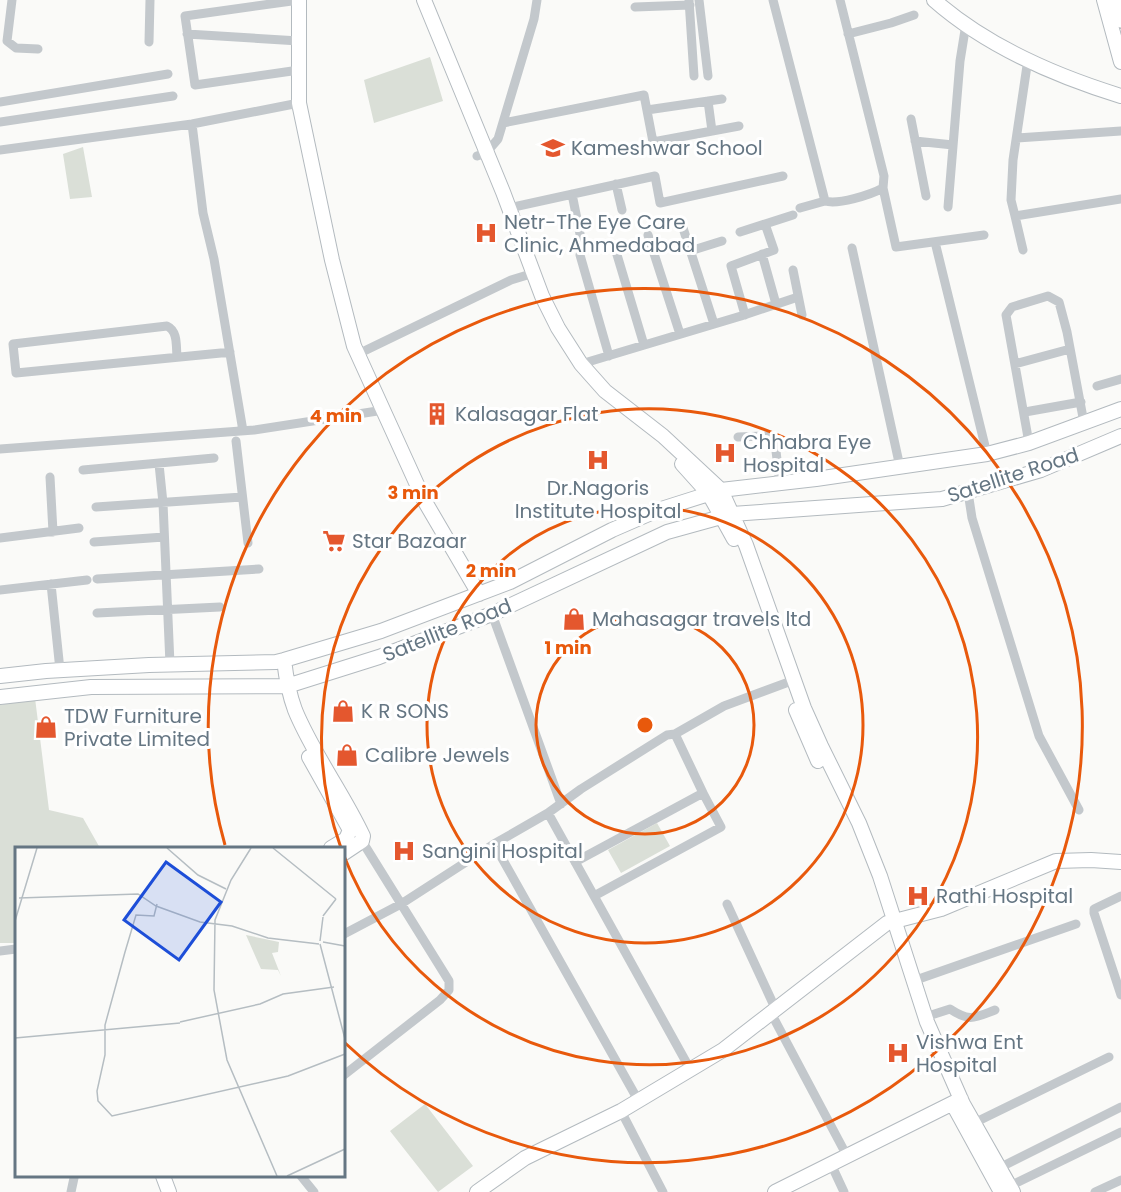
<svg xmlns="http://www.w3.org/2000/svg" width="1121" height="1192" font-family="Poppins,sans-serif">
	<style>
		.green { fill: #dadfd7 }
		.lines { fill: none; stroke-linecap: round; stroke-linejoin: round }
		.secondary-casing { stroke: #b3babf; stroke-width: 16 }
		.primary-casing { stroke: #b5babe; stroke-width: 18 }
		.street { stroke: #c3c8cc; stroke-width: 9 }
		.secondary { stroke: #fff; stroke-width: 14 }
		.primary { stroke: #fff; stroke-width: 15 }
		.ring { fill: none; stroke: #e8590c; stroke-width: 3 }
		.labels { text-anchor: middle; stroke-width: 6; stroke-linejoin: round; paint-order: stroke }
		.poi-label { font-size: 20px; fill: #657683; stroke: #fff; text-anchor: start }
		.street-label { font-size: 20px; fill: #657683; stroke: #fff }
		.inset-road { fill: none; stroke: #b5bdc2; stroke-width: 1.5 }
		.view { fill: #1d4ed8; fill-opacity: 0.15; stroke: #1d4ed8; stroke-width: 3 }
		.inset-edge { fill: none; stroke: #657683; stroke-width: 3 }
		.centre { fill: #e8590c; stroke: #fff; stroke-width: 3 }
		.ring-label { font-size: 18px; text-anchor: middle; font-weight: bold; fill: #e8590c; stroke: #fff; stroke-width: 6; stroke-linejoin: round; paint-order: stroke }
	</style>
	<rect width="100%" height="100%" fill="#fafaf8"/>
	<path class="green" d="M430,57l13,44 -69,22 -10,-43z
		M83,147l9,50 -22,2 -7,-45z
		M35,698l14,112 34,8 17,30h-84v95h-16v-238z
		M657,823l13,23 -49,27 -13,-23z
		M425,1104l48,62 -35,26 -48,-61z"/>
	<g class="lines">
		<g class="secondary-casing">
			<path id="secondary" d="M299,0v103l33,157 22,86 70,154 55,94
				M424,0l79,192 39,104 16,32 23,36 24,27 58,45 58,54 25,55 58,163 17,38 38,77 21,53 47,146 36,82 50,88
				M934,0c51,45 122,76 187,96
				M1104,0l17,62
				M682,464l27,30 25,45
				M284,660c2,17 5,34 11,50 18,44 48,83 68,126l-1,5 -18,12
				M0,676l46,-5 103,-6 127,-3 8,-2 97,-29 129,-49 102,-52 46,-20 63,-20 95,-11 171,-25 42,-11 92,-34
				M0,697l91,-10 196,-1 92,-29 113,-43 175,-82 65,-18 210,-15 99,-29 80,-34
				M796,710l22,51
				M309,757l41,73 -4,9 -15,9
				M956,1110l45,82
				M163,1176l6,16
				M477,1192l48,-34 96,-47 102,-61 164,-127 54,-14 115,-48 35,-1 30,2
				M775,1192l186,-93"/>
		</g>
		<g class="primary-casing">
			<path id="primary" d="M1115,0l6,20"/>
		</g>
		<path class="street" d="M12,0l-5,41 9,7 22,1
			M299,0l-114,16 10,69 104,-15
			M689,0l5,76
			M699,0l9,76
			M773,0l52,201c13,4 45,-6 58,-13l1,-12 -44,-176
			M635,7l55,-2
			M187,34l112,7
			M848,34l43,-11 23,-8
			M149,42l1,-42
			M1028,59l-15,101 -2,40 4,16 106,-17
			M708,101l4,30
			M0,102l168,-28
			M647,110l75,-11
			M911,119l15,77
			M0,122l173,-26
			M503,123l141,-28 9,47 86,-16
			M192,124l11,89 11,46 29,172
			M1017,138l104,-7
			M915,141l38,4
			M0,150l192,-26 107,-21
			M477,156l9,-3 12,-14 36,-120 3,-19
			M616,184l6,26
			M883,188l13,59 88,-12
			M572,194l11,55
			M948,207l12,-146 6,-37
			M509,208l146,-32 5,27 123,-27
			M800,208l25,-7
			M1015,216l8,34
			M683,228l31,96
			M740,232l53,-17
			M648,235l32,99
			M935,242l52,212
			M615,248l29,97
			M852,248l48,219
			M690,251l32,-10
			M762,254l14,50
			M580,255l29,101
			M793,270l9,45
			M745,315l-14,-49 43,-16 -9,-26
			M358,354l153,-74 23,-7
			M177,357c-1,-11 1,-26 -10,-31l-154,18 3,29 205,-20 9,-1
			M581,364l160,-48 57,-19
			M1015,364l55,-15
			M1097,386l24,-7
			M1025,412l56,-10
			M738,437l28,-1 9,7 5,41
			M236,441l12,102
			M1029,443l-23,-128 6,-8 36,-11 11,6 8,30 17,91
			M0,449l254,-19 130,-20
			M159,464l4,39 7,161
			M83,470l131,-12
			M50,477l3,55
			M968,492l4,26 67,218 40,74
			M96,507l146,-10
			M0,538l79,-10
			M94,542l70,-5
			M97,579l162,-10
			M51,584l9,86
			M0,590l87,-10
			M97,613l123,-6
			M492,614l69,190
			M675,734l28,59
			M548,813l142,256
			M494,844l144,256
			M575,862l128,-69 18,34 -127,69
			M1121,896l-27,13v4l27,82
			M727,904l49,106
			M344,934l57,-30 93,-60 54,-31 33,-24 86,-54 8,-1 49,-28 62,-23
			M0,951l16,-2
			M913,981l163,-57
			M771,1013l76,143
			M925,1017l25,-8c20,13 24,9 45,1
			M344,1075l96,-75 9,-10v-9l-87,-140 -13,-6
			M621,1111l42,81
			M974,1123l135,-66
			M831,1164l13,28
			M999,1168l122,-61
			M301,1176l13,16
			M1010,1186l111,-54
			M71,1192l3,-14
			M1095,1192l26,-12"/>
		<use href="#secondary" class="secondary"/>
		<use href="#primary" class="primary"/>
	</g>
	<g class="ring">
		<circle cx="645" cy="725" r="109"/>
		<circle cx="645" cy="725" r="218"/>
		<path d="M341 848A328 328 0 1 1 344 856"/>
		<path d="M225 845A437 437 0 1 1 344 1042"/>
	</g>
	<defs>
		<g id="school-bare" transform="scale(1.8)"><path d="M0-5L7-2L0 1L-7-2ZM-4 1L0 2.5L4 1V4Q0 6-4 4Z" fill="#e4572e" stroke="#fff" stroke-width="2.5" paint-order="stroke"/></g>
		<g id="hospital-bare" transform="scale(1.8)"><path d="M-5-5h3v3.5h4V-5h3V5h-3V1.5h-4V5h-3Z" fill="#e4572e" stroke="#fff" stroke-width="2.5" paint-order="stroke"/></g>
		<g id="building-bare" transform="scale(1.8)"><path d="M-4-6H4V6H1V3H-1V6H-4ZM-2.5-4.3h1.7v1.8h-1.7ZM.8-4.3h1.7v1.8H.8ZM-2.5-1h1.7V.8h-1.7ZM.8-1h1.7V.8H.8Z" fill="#e4572e" stroke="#fff" stroke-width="2.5" paint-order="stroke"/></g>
		<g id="supermarket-bare" transform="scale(1.8)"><path d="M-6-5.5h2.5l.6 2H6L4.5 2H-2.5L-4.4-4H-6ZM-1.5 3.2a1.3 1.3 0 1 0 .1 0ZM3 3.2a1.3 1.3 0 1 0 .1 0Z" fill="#e4572e" stroke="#fff" stroke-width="2.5" paint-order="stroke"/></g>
		<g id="shop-bare" transform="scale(1.8)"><path d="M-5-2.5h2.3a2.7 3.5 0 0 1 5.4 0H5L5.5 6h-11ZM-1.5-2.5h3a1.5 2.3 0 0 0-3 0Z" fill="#e4572e" stroke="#fff" stroke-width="2.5" paint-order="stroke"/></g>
	</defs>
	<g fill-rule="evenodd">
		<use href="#school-bare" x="553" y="148"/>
		<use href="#hospital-bare" x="486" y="233"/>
		<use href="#building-bare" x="437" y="414"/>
		<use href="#hospital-bare" x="725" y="453"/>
		<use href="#hospital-bare" x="598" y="460"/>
		<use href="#supermarket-bare" x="334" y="541"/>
		<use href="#shop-bare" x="574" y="619"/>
		<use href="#shop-bare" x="343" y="711"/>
		<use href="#shop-bare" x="46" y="727"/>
		<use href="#shop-bare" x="347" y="755"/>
		<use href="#hospital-bare" x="404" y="851"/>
		<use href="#hospital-bare" x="918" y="896"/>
		<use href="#hospital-bare" x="898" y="1053"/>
	</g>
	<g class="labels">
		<g class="poi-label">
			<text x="571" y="155">Kameshwar School</text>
			<text x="504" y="229">Netr-The Eye Care<tspan x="504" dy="23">Clinic, Ahmedabad</tspan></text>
			<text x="455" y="421">Kalasagar Flat</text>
			<text x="743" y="449">Chhabra Eye<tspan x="743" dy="23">Hospital</tspan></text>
			<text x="598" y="495" text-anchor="middle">Dr.Nagoris<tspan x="598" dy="23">Institute Hospital</tspan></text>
			<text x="352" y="548">Star Bazaar</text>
			<text x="592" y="626">Mahasagar travels ltd</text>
			<text x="361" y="718">K R SONS</text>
			<text x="64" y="723">TDW Furniture<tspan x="64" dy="23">Private Limited</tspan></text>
			<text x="365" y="762">Calibre Jewels</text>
			<text x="422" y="858">Sangini Hospital</text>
			<text x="936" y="903">Rathi Hospital</text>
			<text x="916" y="1049">Vishwa Ent<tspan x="916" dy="23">Hospital</tspan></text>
		</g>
		<g class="street-label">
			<text transform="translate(1013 475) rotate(-18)" y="7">Satellite Road</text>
			<text transform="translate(447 630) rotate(-22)" y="7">Satellite Road</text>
		</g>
	</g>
	<g transform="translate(15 847)">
		<rect width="330" height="330" fill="#fafaf8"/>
		<path d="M231,88l33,7 -1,10 -6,1 9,23 -3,-6 -17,-1z" fill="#dadfd7"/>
		<path class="inset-road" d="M152,1l31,27 28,14M236,1l-20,32 -16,40 -1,70 13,70 50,116M258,1l63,51M4,51l119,-4 18,12 44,16 32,4 36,12 51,6M308,69l13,-17M0,74l22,-73M305,94l3,-24M308,95l22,4M305,97l25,95M110,105l-20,73v30l-8,36 1,10 14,15 176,-40 57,-22M110,105l11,-37 18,1 3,-12M165,175l80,-18 23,-10 51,-7M0,191l165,-15M272,329l58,-27"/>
		<path class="view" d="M151,15l55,40 -42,58 -55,-40z"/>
		<rect width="330" height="330" class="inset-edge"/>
	</g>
	<circle cx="645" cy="725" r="9" class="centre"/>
	<g class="ring-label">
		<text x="336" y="422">4 min</text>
		<text x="413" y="499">3 min</text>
		<text x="491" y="577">2 min</text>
		<text x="568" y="654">1 min</text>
	</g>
</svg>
